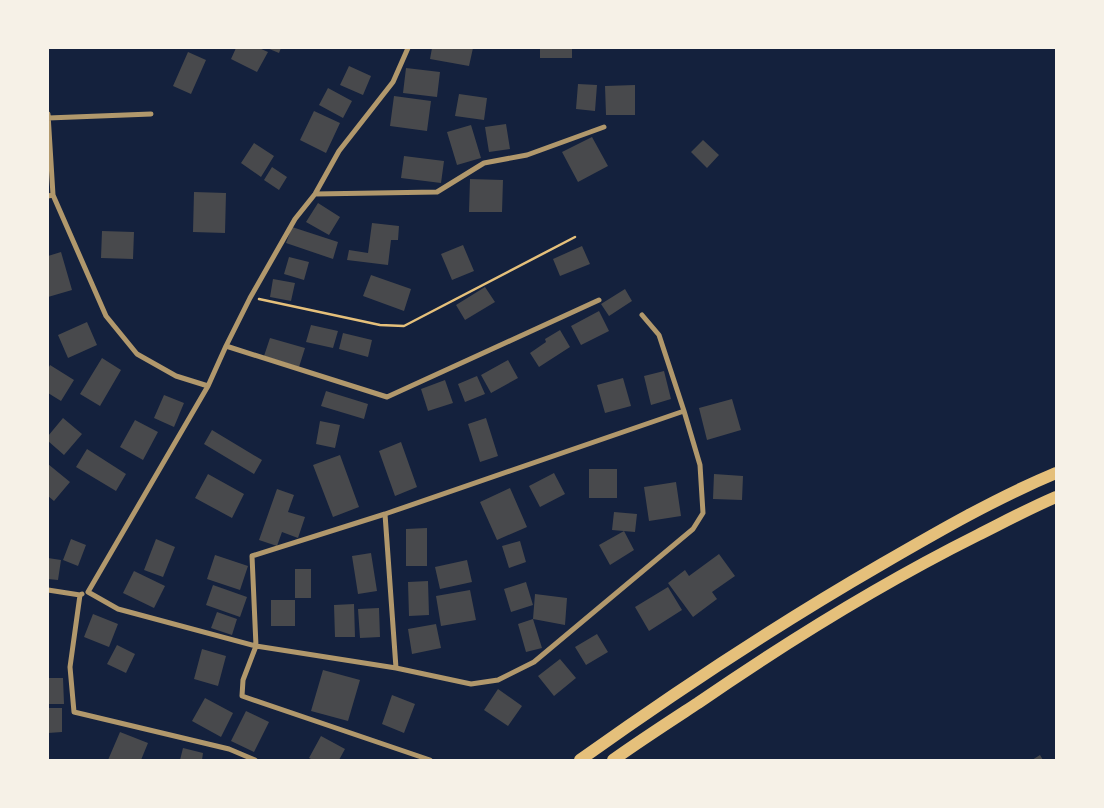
<svg xmlns="http://www.w3.org/2000/svg" width="1104" height="808" font-family="Figtree,sans-serif">
	<style>
		.building { fill: #48494c }
		.lines { fill: none; stroke-linecap: round; stroke-linejoin: round }
		.path { stroke: #e5c07b; stroke-width: 2.5 }
		.minor { stroke: #b1986c; stroke-width: 5 }
		.motorway { stroke: #e5c07b; stroke-width: 12 }
	</style>
	<rect width="100%" height="100%" fill="#14213d"/>
	<path class="building" d="M236,48h23l9,4 -11,20 -26,-13z
		M267,48h14l-2,5z
		M432,48h41l-4,18 -39,-7z
		M540,48h32v10h-32z
		M188,52l18,8 -15,34 -18,-8z
		M349,66l22,10 -8,19 -23,-10z
		M406,68l34,4 -3,25 -34,-4z
		M578,84l19,1 -2,26 -19,-2z
		M635,85v30h-29l-1,-29z
		M328,88l24,13 -9,17 -24,-13z
		M459,94l28,4 -3,22 -29,-4z
		M394,96l37,5 -4,30 -37,-5z
		M314,111l26,12 -14,30 -26,-13z
		M506,124l4,25 -21,3 -4,-25z
		M471,125l10,33 -24,7 -10,-33z
		M592,137l16,29 -30,16 -16,-30z
		M703,140l16,15 -12,13 -16,-16z
		M254,143l20,13 -13,21 -20,-14z
		M404,156l40,5 -3,22 -40,-5z
		M272,167l15,10 -8,13 -15,-10z
		M470,179l33,1 -1,32h-33z
		M194,192l32,1 -1,40 -32,-1z
		M318,203l22,14 -11,18 -23,-13z
		M372,223l27,3 -1,14h-7l-3,25 -41,-5 2,-10 19,3z
		M292,227l46,15 -5,17 -47,-16z
		M102,231l32,1 -1,27 -32,-1z
		M463,245l11,26 -22,9 -11,-26z
		M582,246l8,18 -30,12 -7,-17z
		M61,252l11,38 -24,7v-41z
		M289,257l20,5 -5,18 -20,-6z
		M371,275l40,14 -7,22 -41,-15z
		M273,279l22,4 -4,18 -21,-4z
		M485,287l10,15 -30,18 -9,-15z
		M625,289l7,12 -23,15 -8,-12z
		M599,311l10,20 -28,14 -10,-19z
		M87,322l10,23 -29,13 -10,-23z
		M311,325l27,6 -5,17 -27,-6z
		M560,330l10,17 -31,20 -9,-14 16,-11 -1,-3z
		M343,333l29,7 -4,17 -29,-8z
		M270,338l35,10 -6,19 -35,-11z
		M102,358l19,12 -21,36 -20,-12z
		M508,360l10,18 -27,15 -10,-18z
		M50,365l24,15 -13,21 -13,-8v-24z
		M664,371l7,28 -20,6 -7,-29z
		M477,376l8,18 -20,8 -7,-18z
		M623,378l8,28 -26,7 -8,-28z
		M445,380l8,23 -25,8 -7,-22z
		M326,391l42,13 -4,15 -43,-13z
		M164,395l20,8 -10,24 -20,-9z
		M732,399l9,31 -34,10 -8,-32z
		M63,418l19,16 -18,21 -16,-14v-5z
		M486,418l12,38 -18,6 -12,-38z
		M135,420l23,12 -15,28 -23,-13z
		M320,421l20,4 -5,23 -19,-4z
		M212,430l50,30 -8,14 -50,-30z
		M401,442l16,45 -22,9 -16,-45z
		M87,449l39,25 -10,17 -40,-24z
		M340,455l19,52 -26,10 -20,-52z
		M48,464l22,18 -16,19 -6,-5z
		M589,469h28v29h-28z
		M554,473l11,21 -25,13 -11,-21z
		M208,474l36,20 -12,24 -37,-20z
		M714,474l29,2 -1,24 -29,-1z
		M676,482l5,34 -32,5 -5,-34z
		M510,488l17,39 -30,13 -17,-38z
		M277,489l17,6 -6,17 17,5 -7,21 -16,-6 -5,14 -18,-6z
		M614,512l23,2 -2,18 -23,-2z
		M427,528v38h-21v-37z
		M624,531l10,19 -24,15 -11,-20z
		M71,539l15,6 -8,21 -15,-6z
		M156,539l19,8 -12,30 -19,-7z
		M520,541l6,21 -17,6 -7,-22z
		M371,553l6,38 -19,3 -6,-38z
		M719,554l16,22 -23,16 5,7 -24,18 -25,-34 17,-13 4,6z
		M215,555l33,11 -8,24 -33,-11z
		M48,558l13,2 -3,20 -10,-1z
		M467,560l5,22 -32,7 -5,-22z
		M295,569h16v29h-16z
		M134,571l31,15 -11,22 -31,-15z
		M428,581l1,34 -20,1 -1,-34z
		M526,582l7,23 -22,7 -7,-23z
		M213,585l34,12 -7,20 -34,-12z
		M668,587l14,23 -33,21 -14,-24z
		M470,590l6,30 -35,6 -5,-30z
		M535,594l32,4 -2,27 -32,-6 9,29 -16,4 -8,-28 15,-5z
		M271,600h24v26h-24z
		M354,604l1,33h-20l-1,-32z
		M379,608l1,29 -20,1 -2,-29z
		M217,612l20,7 -5,16 -21,-7z
		M93,614l25,10 -9,23 -25,-10z
		M436,624l5,24 -29,6 -4,-25z
		M597,634l11,18 -22,13 -11,-18z
		M117,645l18,9 -9,19 -19,-9z
		M202,649l24,7 -8,30 -24,-7z
		M560,659l16,19 -22,18 -16,-20z
		M323,670l37,10 -12,41 -37,-10z
		M48,678h15l1,26h-16z
		M498,689l24,17 -14,20 -24,-16z
		M392,695l23,9 -11,29 -22,-9z
		M205,698l28,15 -12,24 -29,-16z
		M48,708h14v24l-14,1z
		M246,711l23,11 -15,30 -23,-11z
		M120,732l28,11 -7,17h-33z
		M321,736l24,13 -6,11h-26l-4,-2z
		M183,748l20,5 -1,7h-22z
		M1040,755l3,5h-11z"/>
	<g class="lines">
		<path class="path" d="M259,299l121,26 24,1 171,-89"/>
		<path class="minor" d="M408,48l-15,34 -54,69 -24,43 -20,25 -45,79 -24,48 -18,40 -120,206 30,17 138,37 140,22 75,16 27,-4 36,-18 159,-133 10,-16 -3,-48 -16,-54 -25,-76 -17,-20
			M48,114l5,81
			M48,118l103,-4
			M315,194l122,-2 47,-29 43,-8 77,-28
			M48,196l5,-1 53,121 31,38 39,22 32,10
			M226,346l161,51 212,-97
			M385,514l11,154
			M48,590l32,5 2,-1
			M80,595l-10,72 4,45 155,37 26,11
			M430,760l-188,-64 1,-16 13,-34 -4,-90 133,-42 299,-103"/>
		<path class="motorway" d="M580,760c98,-70 198,-136 302,-196 57,-33 114,-66 174,-91
			M613,760c28,-20 56,-38 85,-57 90,-62 182,-119 280,-168 26,-13 52,-27 78,-38"/>
	</g>
	<rect width="1104" height="808" fill="none" stroke="#f6f1e7" stroke-width="98"/>
</svg>
